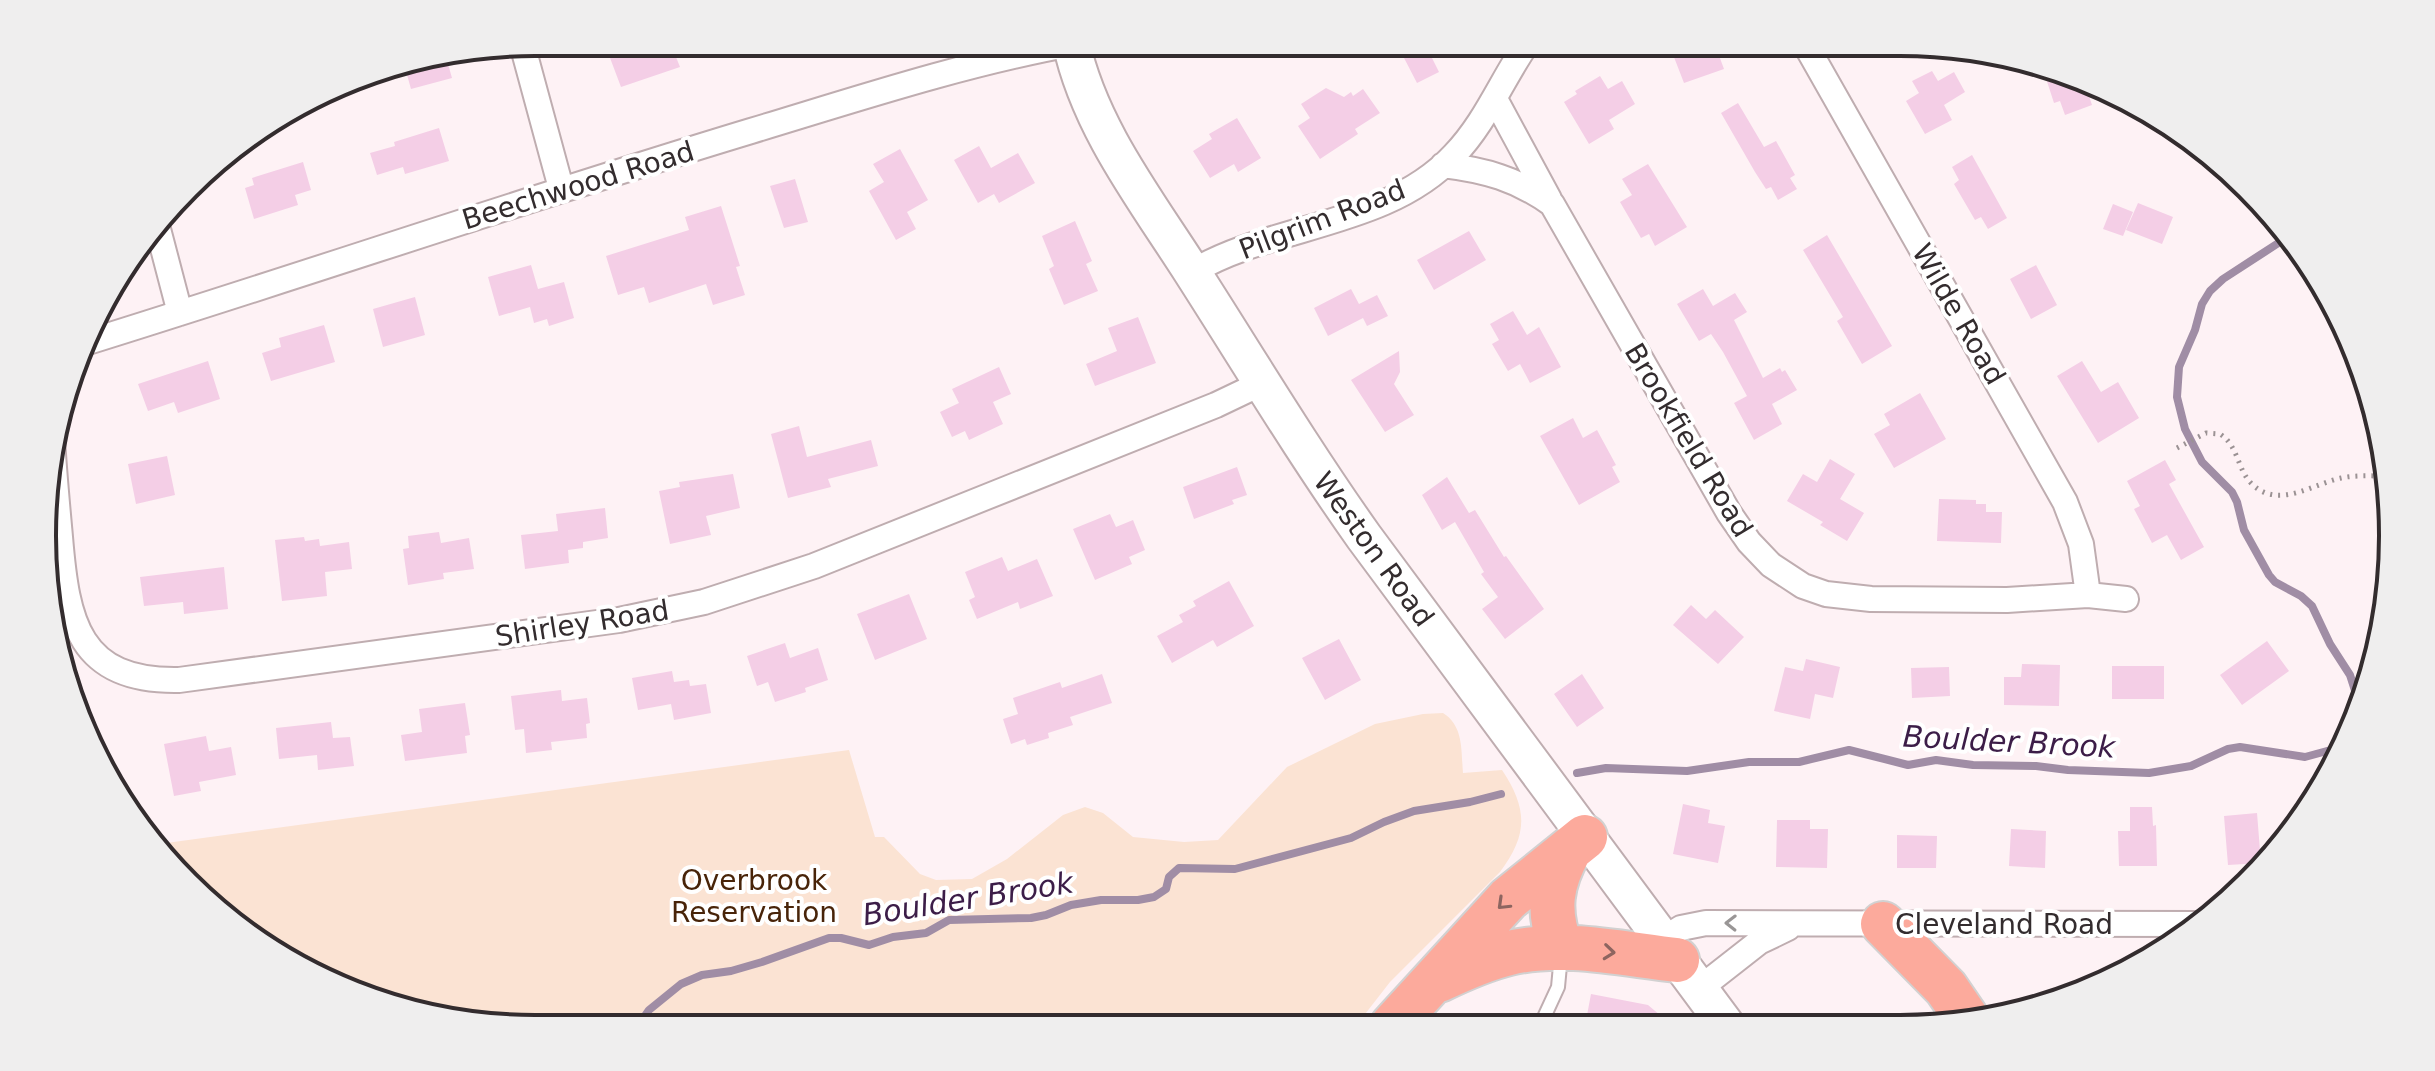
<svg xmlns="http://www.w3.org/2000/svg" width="2435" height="1071" font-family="'DejaVu Sans',sans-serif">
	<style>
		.green { fill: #fbe3d3 }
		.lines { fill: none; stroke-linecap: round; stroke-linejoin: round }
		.stream { stroke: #a08da5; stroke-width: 8 }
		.building { fill: #f4cee6 }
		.lane-casing { stroke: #bfadb0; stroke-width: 16 }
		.street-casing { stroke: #bfadb0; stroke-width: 28 }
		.secondary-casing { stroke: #bfadb0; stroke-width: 40 }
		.highway-casing { stroke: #d2d1d1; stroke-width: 48 }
		.path { stroke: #9b9294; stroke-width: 5; stroke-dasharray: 2 6; stroke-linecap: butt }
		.lane { stroke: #fff; stroke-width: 12 }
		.street { stroke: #fff; stroke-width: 24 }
		.secondary { stroke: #fff; stroke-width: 36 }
		.highway { stroke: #fcaa9c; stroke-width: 44 }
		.oneway { stroke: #8d6560 }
		.oneway2 { stroke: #999696 }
		.labels { text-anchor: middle; stroke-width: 8; stroke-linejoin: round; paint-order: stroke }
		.street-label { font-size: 28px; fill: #332c2e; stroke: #fff }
		.park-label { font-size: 28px; fill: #482409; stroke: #fff }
		.water-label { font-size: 30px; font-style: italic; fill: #3c1d48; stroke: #fff }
		.rim { fill: none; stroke: #332c2e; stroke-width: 4 }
	</style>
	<rect width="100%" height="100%" fill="#fef2f5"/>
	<path class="green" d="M1443,713c21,13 18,38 20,60l39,-3c26,39 26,65 -2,102l-110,110 -35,45 -820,2 -159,-26 -166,-96 -51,-63 690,-94 26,87h9l36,37 16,6 36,-1 35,-20 56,-44 22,-8 18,6 30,24 51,5 34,-2 69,-73 88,-43 48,-10z"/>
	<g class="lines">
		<path class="stream" d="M2283,240l-60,39 -13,12 -8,13 -7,26 -16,37 -2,30 8,32 17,33 30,30 5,10 7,28 25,45 6,7 26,14 11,10 18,38 20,31 10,31
			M1577,773l29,-5 81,3 62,-9h50l50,-12 59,15 28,-5 37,5 63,1 32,4 81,3 42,-7 37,-17 12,-2 65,10 33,-9
			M636,1029l13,-19 32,-26 21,-9 29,-4 31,-9 67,-24h12l28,7 24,-8 33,-4 23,-13 82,-2 15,-3 25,-10 30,-5h37l16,-3 12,-8 3,-12 10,-9 56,1 116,-31 33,-16 30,-11 56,-9 31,-8"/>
	</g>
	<path class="building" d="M604,42h66l10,25 -59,20z
		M1700,42h14l10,27 -40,14 -12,-31z
		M1425,44l14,28 -22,11 -14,-27z
		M446,57l6,21 -41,11 -7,-25z
		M2042,66l17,2 26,16 7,21 -27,10 -5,-14 -6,2z
		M1932,71l6,10 16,-9 11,20 -21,13 8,15 -27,14 -19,-33 13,-8 -7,-12z
		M1600,76l8,13 14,-8 13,23 -26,16 5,9 -25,15 -25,-42 13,-8 -2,-3z
		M1326,88l18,9 7,-5 2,4 10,-7 17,24 -25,16 3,5 -38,25 -22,-33 12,-8 -9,-14z
		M1738,103l26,44 12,-6 19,34 -5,3 7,11 -19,11 -7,-13 -5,2 -11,-17 -34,-59z
		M1237,118l24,40 -23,14 -4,-8 -24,14 -17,-27 19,-12 -3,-5z
		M439,128l10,33 -44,13 -2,-7 -26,8 -7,-22 25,-7 -1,-4z
		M979,146l12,22 27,-15 17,30 -36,20 -5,-9 -16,9 -24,-43z
		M900,149l28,51 -21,12 9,17 -20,11 -27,-49 15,-9 -11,-18z
		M1972,155l35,63 -19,11 -7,-12 -6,3 -21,-36 5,-4 -7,-13z
		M303,162l8,28 -16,5 3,10 -44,14 -9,-31 9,-3 -2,-7z
		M1648,164l39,63 -32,19 -6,-12 -8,4 -21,-36 12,-7 -10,-16z
		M795,179l13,43 -24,6 -14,-42z
		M2138,203l35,14 -11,27 -36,-14z
		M2113,204l20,8 -10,24 -20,-7z
		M721,206l19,60 -4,1 9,28 -32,10 -7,-21 -57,19 -5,-16 -26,8 -12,-39 83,-26 -4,-13z
		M1075,221l17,40 -6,3 12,27 -34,14 -15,-36 5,-3 -12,-30z
		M1469,231l17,29 -52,30 -17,-30z
		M1827,235l65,111 -30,18 -25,-43 6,-4 -40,-67z
		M531,265l7,24 26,-7 10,36 -25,8 -2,-7 -13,4 -4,-16 -31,9 -11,-39z
		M2036,265l21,40 -26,14 -21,-40z
		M1351,289l8,15 18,-9 11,21 -21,10 -4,-8 -35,18 -14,-28z
		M1703,289l10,17 22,-13 12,19 -13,8 29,58 17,-10 2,4 3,-2 12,20 -25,14 10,20 -28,16 -20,-37 13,-7 -24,-44 -12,-18 -12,7 -22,-37z
		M415,297l10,38 -42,12 -10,-38z
		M1513,311l14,24 12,-8 22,40 -31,16 -10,-19 -12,7 -16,-27 7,-4 -9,-16z
		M1138,317l18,46 -61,23 -9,-22 31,-13 -9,-23z
		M324,325l11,37 -64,19 -9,-28 19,-6 -2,-9z
		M1399,351l1,21 -6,12 20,31 -29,17 -34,-52z
		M208,361l12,38 -42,14 -4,-11 -26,9 -10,-27z
		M2082,361l19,31 17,-10 21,36 -41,25 -41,-67z
		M999,367l12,27 -18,8 10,22 -34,16 -4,-9 -13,6 -12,-25 19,-9 -7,-14z
		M1920,393l26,46 -52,29 -20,-34 16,-9 -6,-11z
		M1573,418l10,20 14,-8 19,35 -4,2 8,15 -41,23 -39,-69z
		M799,426l8,31 64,-17 7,26 -50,13 3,8 -43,11 -17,-64z
		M167,456l8,39 -39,9 -8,-40z
		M1830,459l25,15 -15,25 24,14 -17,28 -27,-16 3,-3 -36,-21 16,-27 14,8z
		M2165,460l11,20 -7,4 35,63 -23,13 -14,-25 -15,8 -18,-34 6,-3 -13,-25z
		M1237,467l10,28 -15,5 2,4 -40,15 -11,-32z
		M733,474l7,34 -34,8 5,19 -41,9 -11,-53 21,-4 -1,-5z
		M1447,477l22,36 6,-3 29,47 2,-1 38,53 -39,30 -23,-30 16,-12 -17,-23 3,-2 -29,-50 -13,8 -20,-35z
		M1939,499l37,1v4h10v8h16l-1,31 -64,-2z
		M605,508l3,30 -25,4v6l-15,2 1,13 -44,6 -4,-34 37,-4 -2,-17z
		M1110,514l6,13 17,-7 12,30 -16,7 3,7 -37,16 -22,-51z
		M439,532l2,11 28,-5 5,31 -31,4 1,6 -36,6 -5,-36 6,-1 -1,-12z
		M304,537l1,4 14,-2 1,7 29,-4 3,27 -27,3 2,24 -45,5 -7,-61z
		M1002,557l6,14 29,-12 16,37 -33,13 -2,-7 -41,17 -8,-19 6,-3 -10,-25z
		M224,567l4,42 -44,5 -1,-12 -39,4 -4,-29z
		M1229,581l25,45 -37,21 -4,-7 -41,23 -15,-27 26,-14 -4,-7 17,-9 -3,-5z
		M909,594l18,45 -52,21 -18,-46z
		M1691,605l15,14 9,-9 29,27 -26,27 -45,-39z
		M1339,639l22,41 -36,20 -23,-42z
		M2267,641l22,30 -47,34 -22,-30z
		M785,643l5,15 28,-10 10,32 -23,8 1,4 -31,10 -7,-20 -11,4 -10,-30z
		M1806,659l34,8 -7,31 -18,-4 -5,25 -36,-8 11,-44 18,4z
		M2022,664l38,1 -1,41 -55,-1v-28h17z
		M2112,666h52v33h-52z
		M1949,667l1,29 -38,2 -1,-30z
		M672,671l2,11 15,-2 1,6 16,-2 5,29 -37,7 -3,-16 -33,6 -6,-32z
		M1102,674l10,29 -42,14 3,8 -25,8 1,5 -22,7 -2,-6 -14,5 -8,-25 15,-5 -5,-16 47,-16 2,6z
		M1582,674l22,34 -27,19 -23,-33z
		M561,690l1,11 25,-3 3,25 -4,1 1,14 -36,4 1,8 -26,3 -2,-24 -9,1 -4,-34z
		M465,703l5,32 -5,1 2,17 -62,8 -4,-26 21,-3 -3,-23z
		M331,722l2,16 17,-1 4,29 -36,4 -1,-15 -38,4 -3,-31z
		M206,736l3,15 22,-4 5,28 -37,7 2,9 -27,5 -10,-52z
		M1683,804l27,6 -2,13 17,3 -7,37 -45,-9z
		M2130,807h22l1,19 3,-1 1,41h-38l-1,-35h12z
		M2257,813l4,50 -33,2 -4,-49z
		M1777,820h33v9h18l-1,39 -51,-1z
		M2011,829l35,2 -1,37 -36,-2z
		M1897,835l40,1 -1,32h-39z
		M1591,994l57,11 25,21h-88z"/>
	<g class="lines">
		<g class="lane-casing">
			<path id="lane" d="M1540,1026l18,-39 3,-32"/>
		</g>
		<g class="street-casing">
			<path id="street" d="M1804,42l261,460 16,42 7,51
				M522,44l39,144
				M1495,99l54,100
				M1443,165c42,5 74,14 109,39l177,309 20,29 22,23 32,21 23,8 45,5 136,1 81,-5 38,4
				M158,229l22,84
				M1192,272c80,-48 195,-45 262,-117 32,-33 48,-76 74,-113
				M88,342c222,-69 441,-144 663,-211 106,-32 212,-67 320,-87
				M52,439c2,33 5,65 8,98 7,84 18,145 119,143l440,-60 85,-18 110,-36 402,-161 44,-21
				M1662,940l19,-12 25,-5 497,1
				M1699,989l60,-47 29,-14"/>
		</g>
		<g class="secondary-casing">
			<path id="secondary" d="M1071,42c18,85 75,158 121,230 57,89 111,179 172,265l362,488"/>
		</g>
		<g class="highway-casing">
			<path id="highway" d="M1883,924l63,64 24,35
				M1561,948c-14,-37 -11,-64 9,-99
				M1439,980c23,-11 45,-21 70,-27 55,-13 113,1 168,7
				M1392,1026l116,-127 77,-62"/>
		</g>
		<path class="path" d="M2177,448l29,-15 14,1c19,12 17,37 33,51 26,24 60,-1 88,-7 14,-3 29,-2 44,-2"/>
		<use href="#lane" class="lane"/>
		<use href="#street" class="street"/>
		<use href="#secondary" class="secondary"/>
		<use href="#highway" class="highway"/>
	</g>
	<defs><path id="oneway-chevron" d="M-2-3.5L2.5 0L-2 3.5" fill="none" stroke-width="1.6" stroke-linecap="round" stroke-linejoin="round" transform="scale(2)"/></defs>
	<g class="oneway">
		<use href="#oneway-chevron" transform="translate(1503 904) rotate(136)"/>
		<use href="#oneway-chevron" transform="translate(1609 952) rotate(6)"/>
	</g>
	<use class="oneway2" href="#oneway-chevron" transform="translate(1731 923) rotate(-179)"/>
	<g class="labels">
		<g class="street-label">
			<text transform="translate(578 185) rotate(-17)" y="10">Beechwood Road</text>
			<text transform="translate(1322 219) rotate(-21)" y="10">Pilgrim Road</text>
			<text transform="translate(1959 314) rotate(60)" y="10">Wilde Road</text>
			<text transform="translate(1689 440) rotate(59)" y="10">Brookfield Road</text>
			<text transform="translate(1374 549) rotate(54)" y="10">Weston Road</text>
			<text transform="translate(582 623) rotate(-9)" y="10">Shirley Road</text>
			<text x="2004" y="934">Cleveland Road</text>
		</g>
		<g class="park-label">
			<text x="754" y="890">Overbrook<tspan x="754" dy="32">Reservation</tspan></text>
		</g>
		<g class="water-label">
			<text transform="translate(2009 742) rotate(3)" y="10">Boulder Brook</text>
			<text transform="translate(968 899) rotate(-9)" y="10">Boulder Brook</text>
		</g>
	</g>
	<path d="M0 0H2435V1071H0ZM535 56H1900A479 479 0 0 1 2379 535V536A479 479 0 0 1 1900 1015H535A479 479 0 0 1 56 536V535A479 479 0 0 1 535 56Z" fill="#efeeee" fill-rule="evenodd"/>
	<path class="rim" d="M535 56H1900A479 479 0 0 1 2379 535V536A479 479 0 0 1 1900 1015H535A479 479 0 0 1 56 536V535A479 479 0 0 1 535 56Z"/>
</svg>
